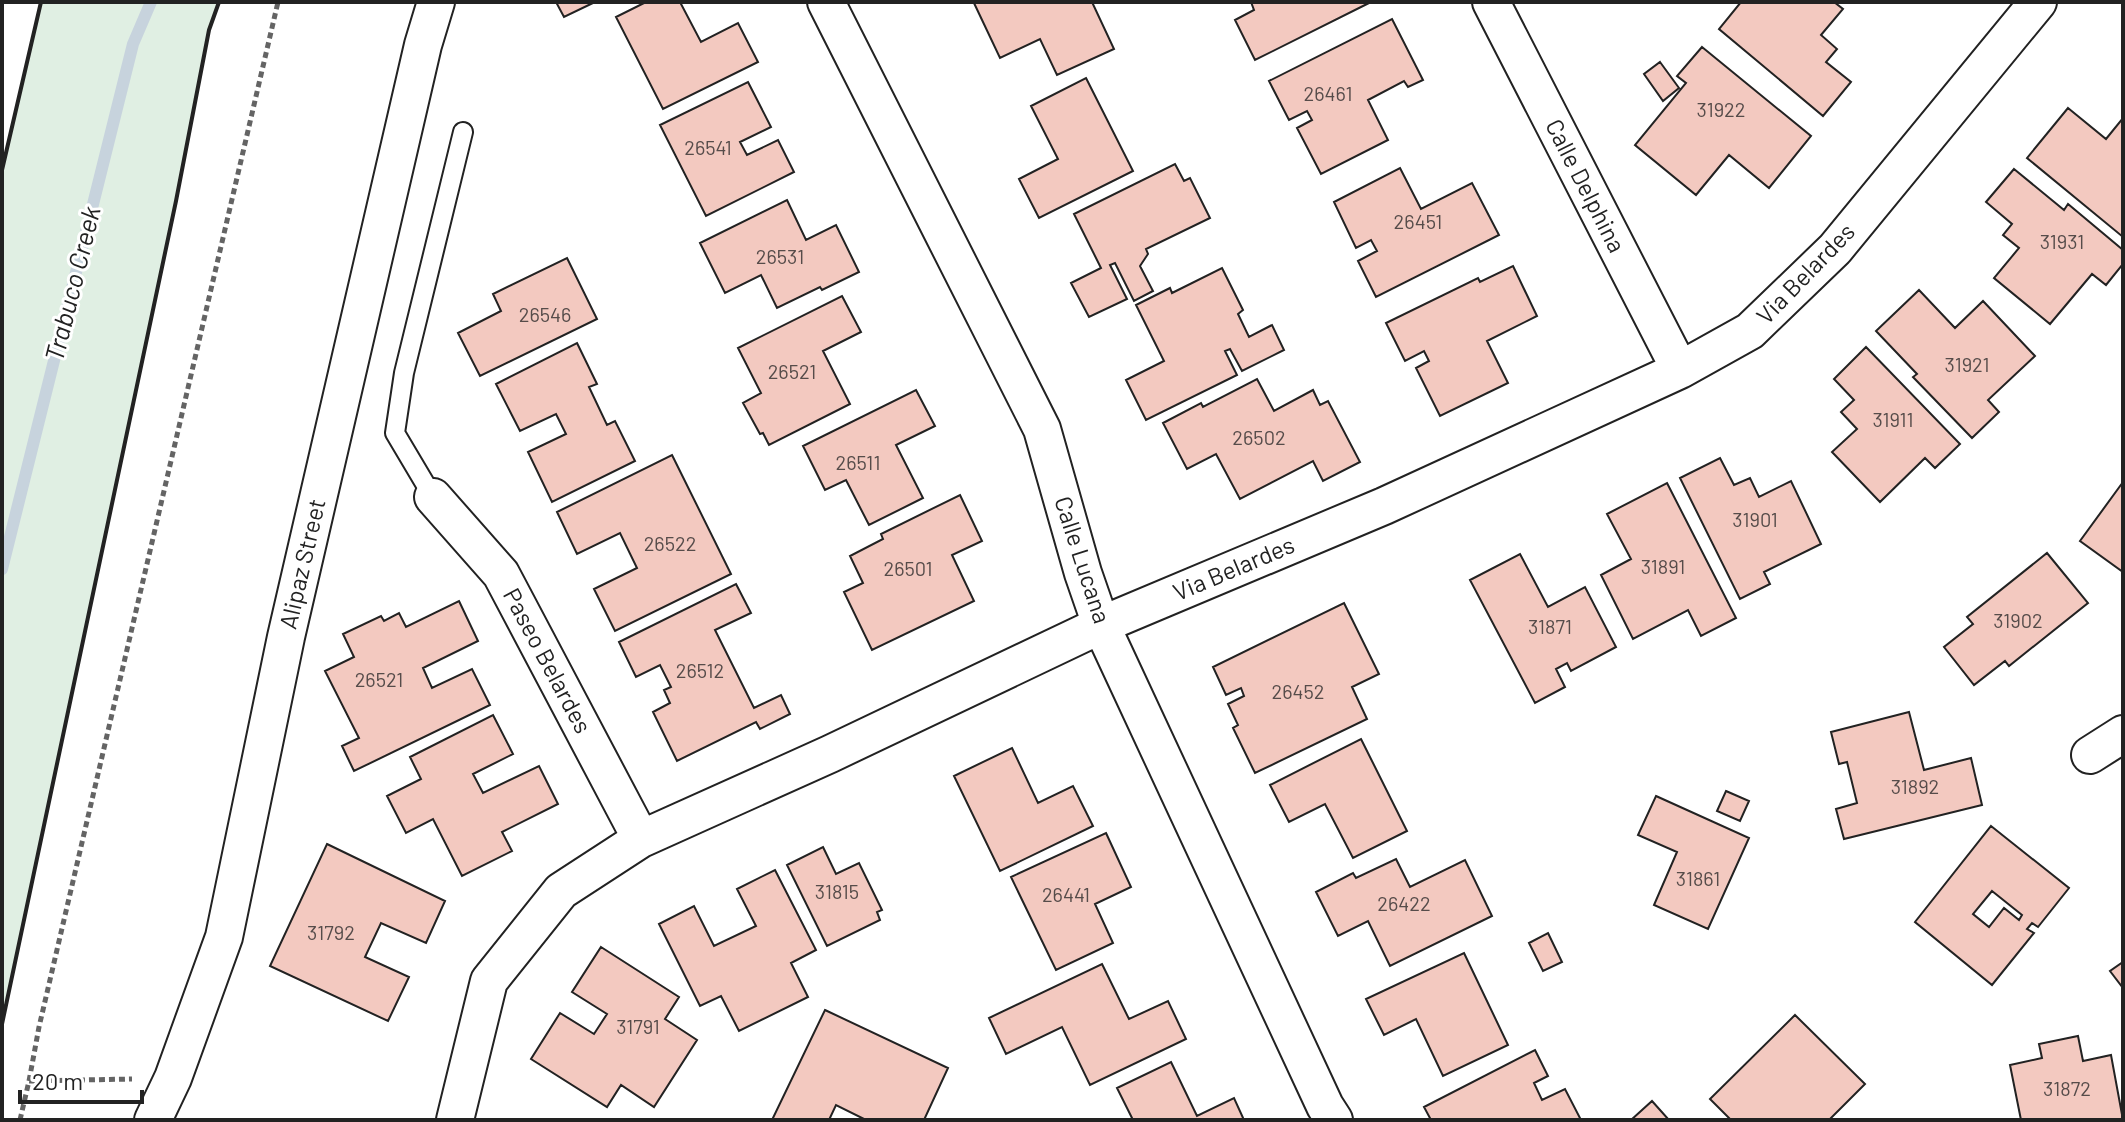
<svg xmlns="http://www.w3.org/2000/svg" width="2125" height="1122" font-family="Barlow,sans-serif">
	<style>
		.green { fill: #e0efe3; stroke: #6f6f6f; stroke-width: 2 }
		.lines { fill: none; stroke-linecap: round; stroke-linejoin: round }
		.stream { stroke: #c7d3dd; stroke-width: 12 }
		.building { fill: #f3c9c0; stroke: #222; stroke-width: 2; fill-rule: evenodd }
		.service-casing { stroke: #222; stroke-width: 22 }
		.minor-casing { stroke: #222; stroke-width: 40 }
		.path { stroke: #646464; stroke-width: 5; stroke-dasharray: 6 4; stroke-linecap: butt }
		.service { stroke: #fff; stroke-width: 18 }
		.minor { stroke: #fff; stroke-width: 36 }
		.wall { stroke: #222; stroke-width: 4 }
		.labels { text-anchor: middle; stroke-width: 6; stroke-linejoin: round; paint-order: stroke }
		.number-label { font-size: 20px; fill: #564c4a }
		.street-label { font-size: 24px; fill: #222; stroke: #fff }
		.water-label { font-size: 26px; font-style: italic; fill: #222; stroke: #fff }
	</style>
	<rect width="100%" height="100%" fill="#fff"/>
	<path class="green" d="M41,2h178l-10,28 -33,171 -174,823v-854z"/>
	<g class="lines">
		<path class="stream" d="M2,569l131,-525 18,-42"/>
	</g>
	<path class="building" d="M556,2h39l-31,15z
		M646,2h34l21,40 37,-19 20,39 -95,47 -47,-92z
		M977,2h115l22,47 -57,26 -17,-36 -40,19 -26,-55z
		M1251,2h120l-116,58 -20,-40 19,-10z
		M1741,2h93l9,7 -22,26 16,14 -11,13 25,20 -28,34 -104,-87z
		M1392,19l31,61 -15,7 -4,-6 -36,19 20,40 -67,34 -24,-46 15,-8 -5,-9 -18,9 -20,-39z
		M1702,47l109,89 -42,52 -40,-33 -33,40 -61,-50 51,-62 -9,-7z
		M1660,62l19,26 -16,13 -19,-27z
		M1086,78l47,93 -94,47 -20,-39 39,-20 -27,-53z
		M748,82l23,45 -31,15 7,13 31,-15 16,32 -88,44 -46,-91z
		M2068,108l38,31 17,-21v119l-96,-79z
		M1175,164l9,17 6,-3 20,40 -64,31 2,5 -8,12 13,25 -19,10 -19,-38 -5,2 17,34 -38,18 -18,-34 30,-15 -27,-54z
		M1400,168l21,41 51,-26 27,52 -123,62 -18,-36 19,-10 -6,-11 -15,8 -22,-46z
		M2014,169l50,41 4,-6 55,46v14l-17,21 -14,-11 -42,50 -56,-46 25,-30 -16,-13 9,-11 -26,-22z
		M787,200l19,40 30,-15 23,47 -37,18 -2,-3 -43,21 -16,-33 -36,18 -25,-50z
		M567,258l30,61 -117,57 -22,-43 43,-22 -8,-17z
		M1513,266l24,50 -50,25 21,42 -68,33 -24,-48 13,-7 -5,-10 -19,10 -19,-38 92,-45 2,4z
		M1222,268l21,42 -5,4 11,23 23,-12 12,25 -42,21 -12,-22 -5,2 12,24 -91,45 -20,-40 38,-19 -28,-56 34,-17 2,5z
		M1919,290l36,38 28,-27 52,55 -47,44 11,12 -27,26 -59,-61 4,-3 -41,-43z
		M842,296l19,36 -38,19 27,53 -81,41 -6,-12 -3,1 -17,-31 18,-10 -23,-45z
		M577,343l20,41 -8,3 18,38 8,-4 20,40 -83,41 -24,-50 38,-18 -10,-20 -36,17 -24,-47z
		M1866,347l94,97 -25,24 -10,-10 -45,44 -48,-50 25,-23 -16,-17 13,-12 -20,-21z
		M1257,379l17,32 39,-21 7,15 8,-4 32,61 -37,19 -10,-20 -73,38 -24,-45 -29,15 -24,-46 38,-20 2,4z
		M916,390l19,36 -39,19 27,53 -54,27 -23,-45 -21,10 -22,-44z
		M672,455l59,119 -116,57 -21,-42 43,-21 -17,-35 -43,21 -20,-42z
		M1720,458l14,27 16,-7 9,19 32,-16 30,63 -57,28 6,12 -30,15 -60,-121z
		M2123,482v90l-43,-31z
		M1667,483l69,135 -35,18 -13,-26 -55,29 -32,-64 30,-16 -24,-45z
		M960,495l22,46 -30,14 22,46 -102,49 -28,-58 19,-9 -13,-27 33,-17 -2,-5z
		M2047,553l41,50 -79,63 -4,-5 -31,24 -30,-38 29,-23 -6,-7z
		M1520,554l28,53 37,-20 31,60 -45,24 -4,-8 -11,6 9,18 -30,16 -65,-123z
		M736,584l15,29 -36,17 39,78 27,-13 9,19 -30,15 -4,-7 -79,39 -24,-49 17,-9 -6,-13 7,-3 -11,-22 -24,12 -17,-35z
		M459,601l19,40 -55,27 9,20 40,-19 18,36 -136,66 -12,-25 17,-8 -34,-67 29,-14 -11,-23 38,-18 3,5 15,-8 7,14z
		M1344,603l35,71 -27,13 15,32 -112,54 -22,-45 5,-3 -10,-21 16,-8 -3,-8 -15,7 -13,-28z
		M1909,712l15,58 47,-12 11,47 -138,34 -8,-30 21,-6 -10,-41 -8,2 -8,-32z
		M493,715l20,39 -40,20 10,19 56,-27 19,38 -56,28 10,19 -50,25 -29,-57 -27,14 -19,-37 34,-17 -11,-22z
		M1361,739l46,92 -54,27 -28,-54 -36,18 -19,-37z
		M1012,748l26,55 35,-17 20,40 -93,45 -46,-95z
		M1726,791l23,10 -9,20 -23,-10z
		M1656,796l93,42 -41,91 -54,-24 23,-53 -39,-17z
		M1991,826l78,62 -31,39 -6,-4 -5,6 7,4 -42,52 -77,-63zM1992,891l30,24 -3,5 -15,-12 -15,19 -16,-13z
		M1106,833l25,54 -36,17 18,39 -57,27 -45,-93z
		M327,844l118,57 -19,42 -45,-20 -16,34 44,20 -21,44 -118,-55z
		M823,847l13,27 23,-11 23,47 -5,2 3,8 -53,26 -40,-81z
		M1396,859l14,28 55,-27 27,56 -102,50 -22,-45 -30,15 -22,-44 37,-19 3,5z
		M775,870l41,80 -25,13 17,34 -69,34 -18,-35 -21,10 -41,-82 35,-18 20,40 42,-20 -19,-37z
		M1548,933l14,29 -19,9 -14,-28z
		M601,947l78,50 -14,22 32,21 -43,67 -33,-22 -14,22 -76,-48 29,-46 34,21 13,-20 -35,-22z
		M1464,953l44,92 -65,31 -27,-57 -32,16 -18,-36z
		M2123,962v26l-13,-17z
		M1102,964l27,55 39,-18 18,38 -96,46 -28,-58 -56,27 -17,-36z
		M825,1010l123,58 -24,52h-58l-30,-15 -7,15h-57z
		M1795,1015l70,69 -36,36h-98l-21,-21z
		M2078,1036l5,25 28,-6 12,65h-102l-11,-55 32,-7 -3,-14z
		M1535,1050l13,26 -14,7 8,17 23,-11 16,31h-150l-7,-13z
		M1171,1062l26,54 37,-18 10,22h-111l-16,-32z
		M1652,1101l17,19h-38z"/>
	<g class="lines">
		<g class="service-casing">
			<path id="service" d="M433,497l-38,-64 9,-60 59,-241"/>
		</g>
		<g class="minor-casing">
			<path id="minor" d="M826,2l216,427 41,144 18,52 224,481 9,14
				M1491,2l189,368
				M433,497l68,77 140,265
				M2090,755l33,-21
				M153,1120l20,-42 51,-141 62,-300 137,-592 13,-43
				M455,1120l34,-139 72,-90 80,-52 189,-85 271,-129 283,-119 296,-136 70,-39 85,-82 203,-247"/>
		</g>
		<path class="path" d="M29,1081l10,-54 239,-1025
			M20,1120l9,-39 103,-2"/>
		<use href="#service" class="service"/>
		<use href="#minor" class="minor"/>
		<path class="wall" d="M2,170l39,-168
			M2,1024l174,-823 33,-171 10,-28"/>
	</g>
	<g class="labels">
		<g class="number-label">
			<text x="1328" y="101">26461</text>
			<text x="1721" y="117">31922</text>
			<text x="708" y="155">26541</text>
			<text x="1418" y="229">26451</text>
			<text x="2062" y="249">31931</text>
			<text x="780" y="264">26531</text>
			<text x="545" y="322">26546</text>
			<text x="1967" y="372">31921</text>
			<text x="792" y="379">26521</text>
			<text x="1893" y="427">31911</text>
			<text x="1259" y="445">26502</text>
			<text x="858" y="470">26511</text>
			<text x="1755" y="527">31901</text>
			<text x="670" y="551">26522</text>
			<text x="1663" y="574">31891</text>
			<text x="908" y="576">26501</text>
			<text x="2018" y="628">31902</text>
			<text x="1550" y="634">31871</text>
			<text x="700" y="678">26512</text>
			<text x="379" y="687">26521</text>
			<text x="1298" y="699">26452</text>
			<text x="1915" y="794">31892</text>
			<text x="1698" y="886">31861</text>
			<text x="837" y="899">31815</text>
			<text x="1066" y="902">26441</text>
			<text x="1404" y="911">26422</text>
			<text x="331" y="940">31792</text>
			<text x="638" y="1034">31791</text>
			<text x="2067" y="1096">31872</text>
		</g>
		<g class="street-label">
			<text transform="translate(1585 186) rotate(63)" y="8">Calle Delphina</text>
			<text transform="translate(1806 274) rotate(-46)" y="8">Via Belardes</text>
			<text transform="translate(1082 560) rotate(72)" y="8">Calle Lucana</text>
			<text transform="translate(303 564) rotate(-77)" y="8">Alipaz Street</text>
			<text transform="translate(1234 569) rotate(-23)" y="8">Via Belardes</text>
			<text transform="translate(547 661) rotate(62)" y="8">Paseo Belardes</text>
		</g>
		<g class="water-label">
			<text transform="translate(73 284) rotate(-76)" y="9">Trabuco Creek</text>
		</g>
	</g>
	<rect width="2125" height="1122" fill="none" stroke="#222222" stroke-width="8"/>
	<path d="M20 1090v12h122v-12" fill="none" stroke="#222222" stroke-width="4"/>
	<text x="32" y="1090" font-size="24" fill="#222222" stroke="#ffffff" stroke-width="6" paint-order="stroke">20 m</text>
</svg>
